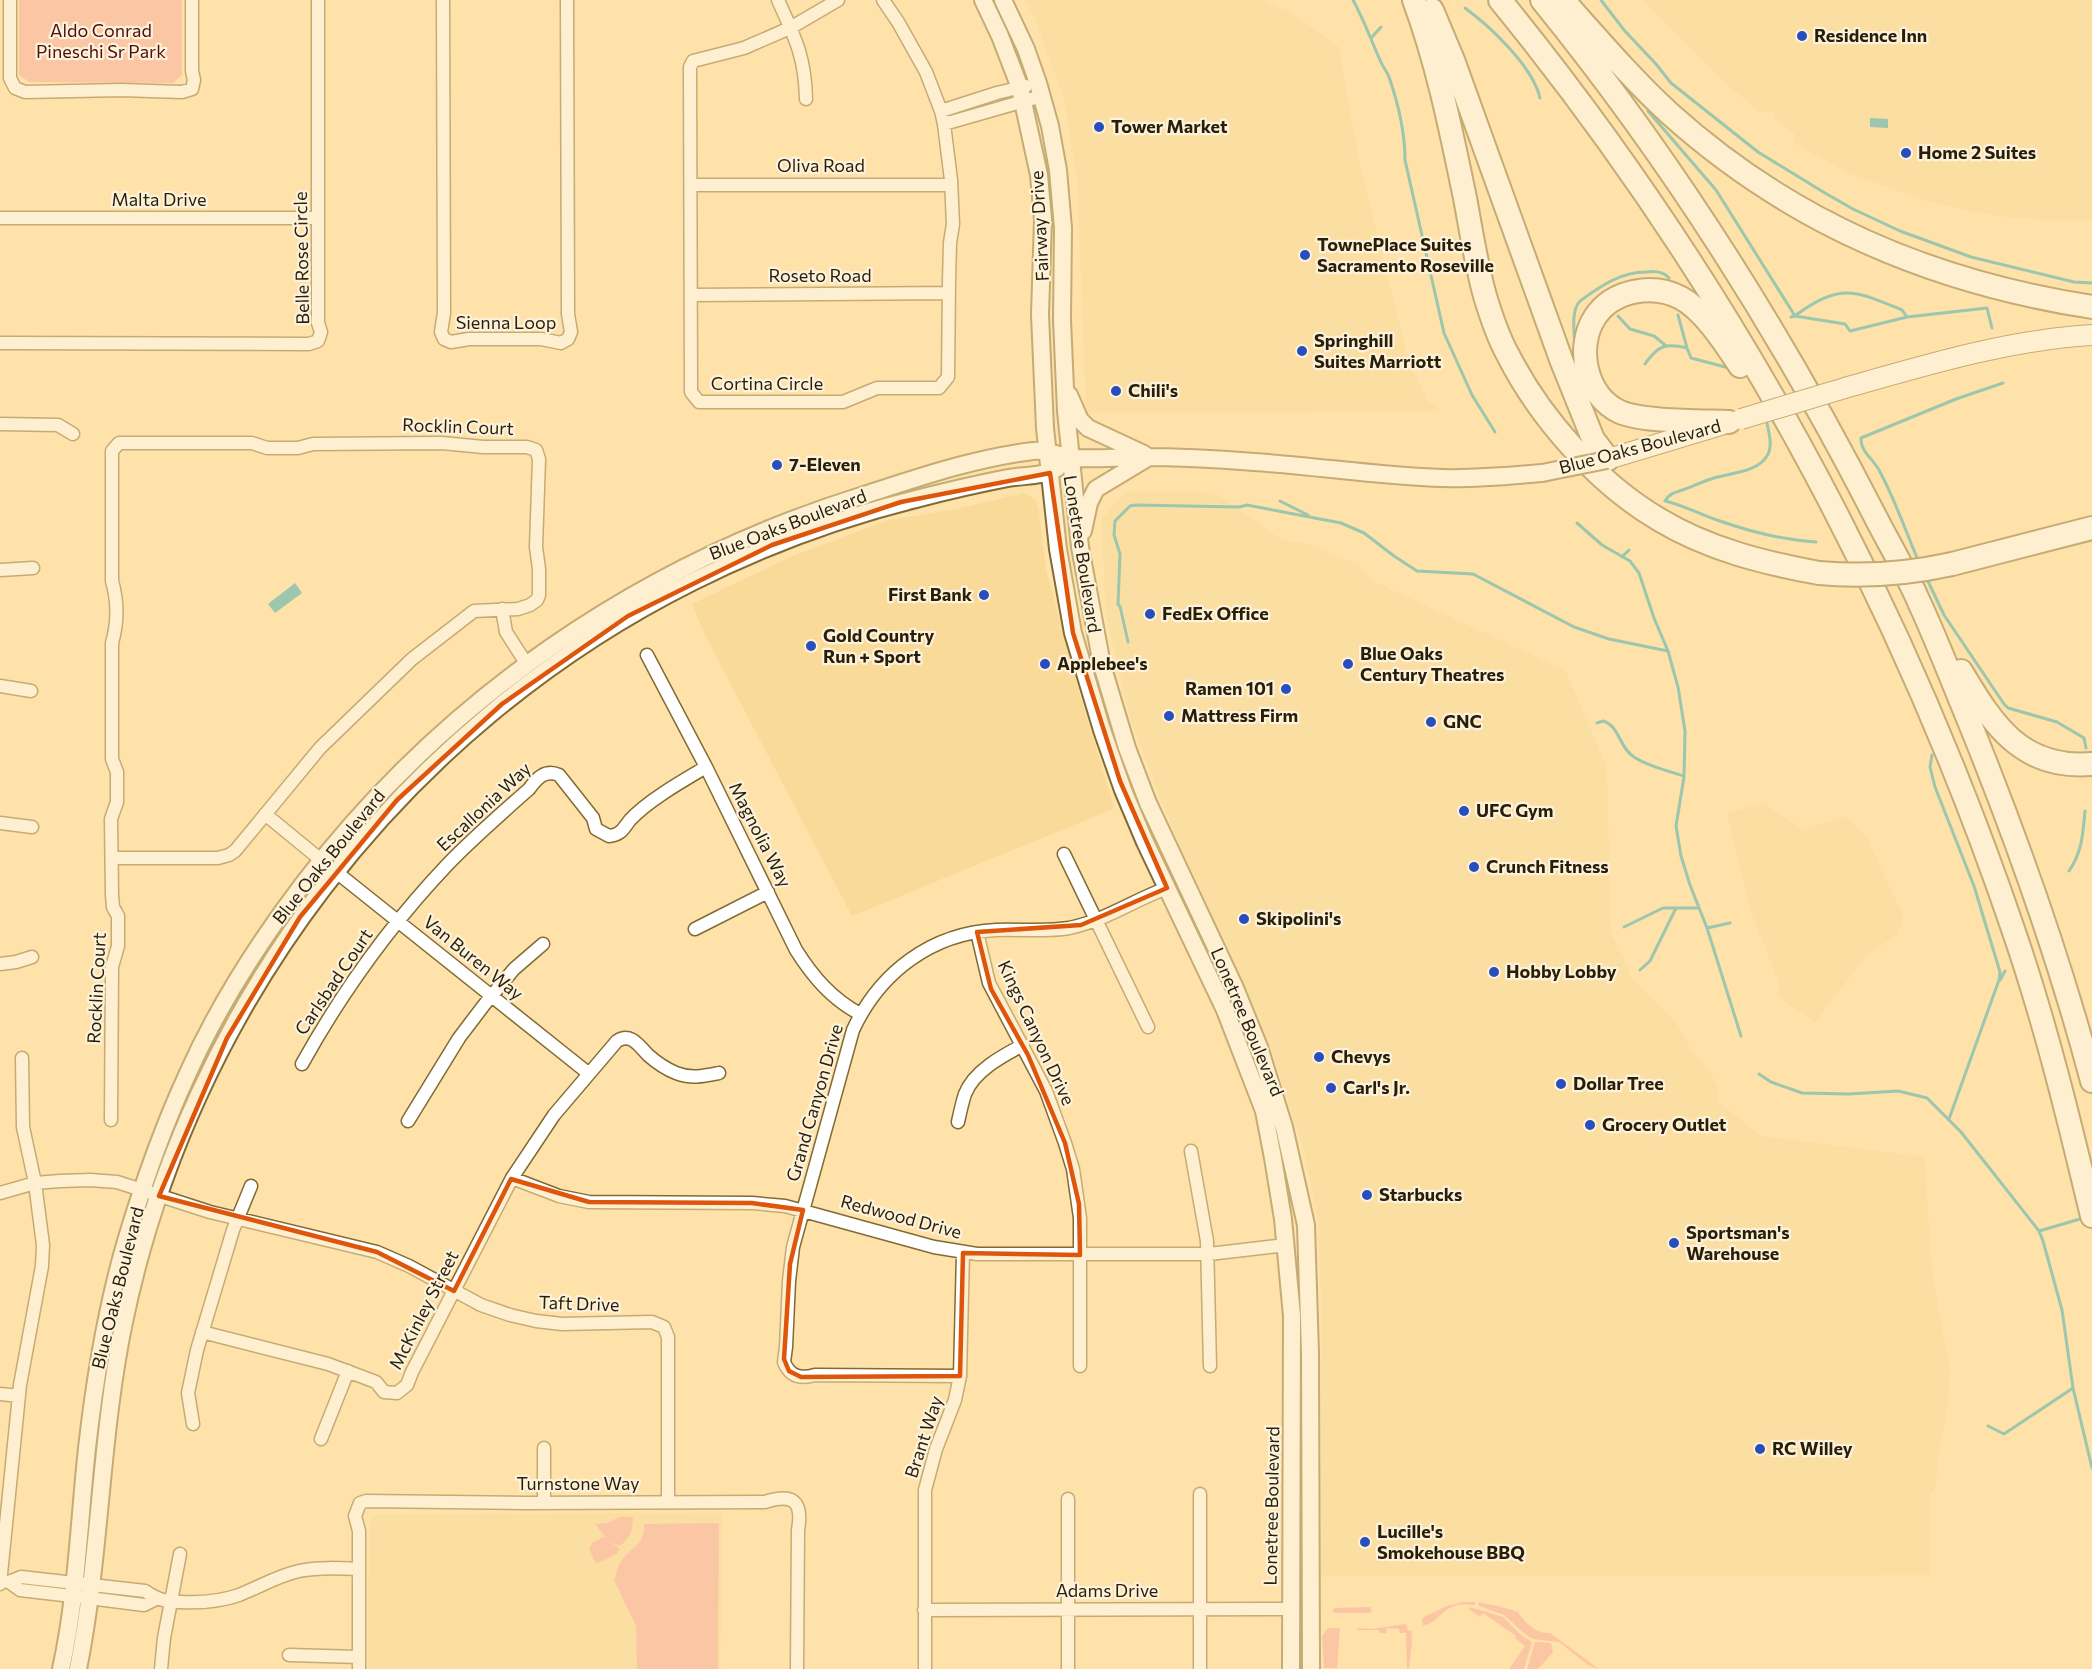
<svg xmlns="http://www.w3.org/2000/svg" width="2092" height="1669" font-family="Commissioner,sans-serif">
	<style>
		.built { fill: #f9da99 }
		.green { fill: #f9a59d }
		.water { fill: #27a5b2 }
		.lines { fill: none; stroke-linecap: round; stroke-linejoin: round }
		.stream { stroke: #27a5b2; stroke-width: 3 }
		.street-casing { stroke: #826a33; stroke-width: 15 }
		.secondary-casing { stroke: #826a33; stroke-width: 20 }
		.primary-casing { stroke: #826a33; stroke-width: 22 }
		.highway-casing { stroke: #826a33; stroke-width: 26 }
		.street { stroke: #fff; stroke-width: 12 }
		.secondary { stroke: #fff; stroke-width: 16 }
		.primary { stroke: #fff; stroke-width: 20 }
		.highway { stroke: #fff; stroke-width: 22 }
		.secondary-bridge-casing { stroke: #826a33; stroke-width: 20; stroke-linecap: butt }
		.primary-bridge-casing { stroke: #826a33; stroke-width: 22; stroke-linecap: butt }
		.highway-bridge-casing { stroke: #826a33; stroke-width: 26; stroke-linecap: butt }
		.secondary-bridge { stroke: #fff; stroke-width: 16 }
		.primary-bridge { stroke: #fff; stroke-width: 20 }
		.highway-bridge { stroke: #fff; stroke-width: 22 }
		.marked { fill: none; stroke: #de560c; stroke-width: 4.5; stroke-linejoin: round }
		.poi-dot { fill: #284dbc; stroke: #fdf2db; stroke-width: 2 }
		.labels { text-anchor: middle; stroke-width: 4.5; stroke-linejoin: round; paint-order: stroke }
		.park-label { font-size: 18px; fill: #4f0d0d; stroke: #fdf2db }
		.poi-label { font-size: 18px; font-weight: bold; fill: #291f08; stroke: #fdf2db; text-anchor: start }
		.street-label { font-size: 18px; fill: #291f08; stroke: #fdf2db }
	</style>
	<rect width="100%" height="100%" fill="#fee2a9"/>
	<path class="built" d="M1024,0h239l28,12 48,35 21,119 48,193 19,41 15,11 -356,1 -9,-232 -13,-81 -30,-82z
		M1643,0h449v220h-41l-37,-2 -46,-7 -42,-10 -76,-27 -56,-31v-10l-21,-15 2,-6h-16l-35,-30z
		M1126,491l89,2 67,47 22,3 55,22 14,16 192,89 42,98 4,165 18,35v8l47,46 16,30 13,12 13,23 -1,14 44,35 164,21 5,93 5,40 15,79 -2,34 -10,56 -2,28 -6,6v82l-609,1v-280l-3,-78 -15,-71 -32,-98 -67,-151 -26,-55 -48,-124 -24,-105 -5,-94z
		M1024,493l12,7 3,12 7,57 33,123 35,115 -1,2 -261,107 -148,-283 -12,-29 98,-47 98,-37 69,-11z
		M1763,803l41,27 40,-14 23,22 37,80 -7,17 -29,19 -53,68 -39,-27 4,-10 -29,-73 -24,-99z
		M723,1513l-3,156h-352l1,-143 3,-9 7,-3z"/>
	<path class="green" d="M19,0h163v75l-9,8 -144,-1 -10,-7z
		M620,1517h13c0,13 -3,21 -13,29l-9,-4 9,7 -3,5 -21,10 -7,-15 3,-6 11,-6 3,1 -11,-14 12,-1z
		M719,1523l-1,146h-81l-1,-43 -22,-46c2,-5 3,-11 5,-15 9,-18 26,-17 25,-41z
		M1463,1602h12v3c-34,-5 -31,16 -52,21l-1,-7 2,-2 23,-11z
		M1478,1602l20,4 20,6c7,11 18,22 32,21l49,36 -11,-4 -29,-23 -26,-3 -8,-5 -21,-19 -25,-9z
		M1370,1607l2,3 -2,3h-35l-3,-3 3,-2z
		M1470,1607l33,10 17,17 12,8 -8,27h-15l16,-23 -10,-8 1,-2 -33,-23 -3,4 -11,-8z
		M1406,1624l2,7 3,-1 1,12 -3,27h-2l-1,-36h-6l-1,-4 -12,-1 -1,5h-7v-3h-22v-2l14,1z
		M1328,1628h12l-3,40h-13l-2,-32z
		M1535,1642l16,1 2,9 -15,17h-11z"/>
	<path class="water" d="M1870,118l18,1v9l-18,-1z
		M295,583l7,10 -27,20 -7,-9z"/>
	<g class="lines">
		<path class="stream" d="M1353,0c11,20 18,40 27,60 2,6 7,11 9,17 9,26 16,55 16,83l39,173 28,62 23,37
			M1601,0l23,30 32,34 15,19 87,69 67,41 28,16 47,22 71,26 103,25 18,1
			M1465,8c26,19 68,59 75,90
			M1372,37l9,-10
			M1648,111l68,79 79,126 -4,1
			M1678,315l9,33
			M1796,315c45,-32 58,-25 106,-5l5,7
			M1618,316l12,13 24,7 11,9
			M1795,316l50,8 5,7 57,-14 80,-9 5,20
			M1575,346c-1,-14 -4,-36 5,-45 21,-15 40,-29 66,-29 8,-1 17,-1 23,6
			M1645,364c13,-19 21,-21 42,-16l4,10 38,10
			M1767,423c2,11 6,23 0,33 -10,17 -39,17 -56,23 -9,3 -18,7 -26,10 -8,3 -16,4 -20,12 18,4 34,13 52,19 31,11 66,20 99,22
			M1280,501l28,14
			M1577,523l25,22 28,16 9,12 15,45 14,33 10,36 7,44 -1,46 -8,49 5,30 9,29 17,43 34,108
			M1622,557l7,-7
			M1918,560c-13,-30 -23,-61 -39,-90 -6,-11 -19,-19 -18,-32l95,-39 47,-16
			M1926,577l18,38 60,89 4,4 49,14 27,16 2,10
			M1128,642l-8,-36 -2,-1 2,-51 -6,-19 1,-14 15,-15 6,-1 103,2 8,-2 94,18 23,10 30,23 23,15 56,3 101,53 35,12 59,12
			M1597,723l6,-2c17,5 16,27 31,36 13,9 34,14 50,19
			M1932,755l-2,12 5,20 39,99 26,86 -1,8 -50,139
			M2069,871c13,-19 14,-37 16,-60
			M1624,927l39,-19h35
			M1707,928l23,-5
			M1640,970l10,-9 26,-53
			M2000,980l5,-9
			M1759,1074l12,8 31,11 47,1 49,-3 29,7 34,34 78,99 4,10 19,69 11,78 19,80
			M2039,1231l41,-12
			M1988,1426l16,8 69,-46"/>
		<g class="street-casing">
			<path id="street" d="M10,0v78l5,10 10,4 96,-2 61,2 10,-3 2,-9 -2,-9v-71
				M443,0l1,313 -3,19 3,7 7,3 18,-3h72l20,4 7,-4 3,-7 -3,-18 -1,-314
				M778,0c17,38 27,56 28,99
				M838,0l-48,28 -46,20 -51,13 -3,6 1,325 8,10h144l34,-14h62l9,-11 1,-95 1,-39 3,-19 -2,-44 -7,-56 -3,-13 -15,-39 -28,-50 -15,-22
				M941,111l56,-18 29,-7
				M944,124l98,-28
				M691,185h260
				M0,218h318
				M691,295l257,-2
				M0,343l309,1 9,-3 3,-9 -3,-9v-323
				M0,424l58,1 15,9
				M0,570l33,-2
				M502,609l4,23 20,31
				M647,655l59,112 90,183c17,27 36,49 64,64
				M0,686l31,5
				M265,814l56,46
				M0,823l32,4
				M1064,854l84,173
				M335,871l253,202
				M695,929l73,-37
				M977,932l12,51 57,108 19,52 8,26 7,49v148
				M0,964l16,-2 16,-5
				M302,1064c40,-72 89,-140 146,-200 25,-26 54,-51 81,-75 8,-11 16,-20 30,-14l34,43 3,11 13,7c12,-1 14,-7 21,-16 17,-19 54,-40 76,-53
				M111,1120l1,-153 6,-21v-30l-5,-9 -1,-12 -1,-76 6,-17v-30l-5,-13v-116c6,-21 6,-41 0,-62v-130l7,-8h133l15,5h31l15,-4 129,-1 41,4h44l9,3 3,9 -3,88 3,22v26l-2,5 -7,5 -12,4 -44,2 -62,48 -92,89 -85,103 -6,4 -11,3h-106
				M408,1121l51,-83 25,-33 30,-36 29,-25
				M958,1122c2,-9 4,-19 7,-28 9,-23 37,-38 58,-49
				M1191,1151l16,90 3,125
				M512,1178l47,18 30,6 163,1 33,3 149,41 43,7h232l77,-9
				M0,1193l35,-10 25,-2 30,-1 27,2 93,30 167,40 32,14 72,39 29,10 26,6 26,3 90,-2 12,5 4,10v165
				M202,1332l126,32 48,18 8,10 13,1 10,-8 5,-13 100,-194 42,-63 63,-74c14,-9 22,5 31,14 8,7 18,14 28,18 15,6 28,3 43,0
				M960,1376l-145,-1c-14,4 -25,2 -31,-13l2,-15 3,-66 4,-34 60,-217c27,-58 79,-97 143,-100 24,-1 50,2 73,-2 35,-7 65,-28 98,-40
				M0,1394l19,2
				M193,1424l-5,-31 9,-43 36,-120 18,-44
				M321,1439l27,-68
				M544,1448v54
				M1200,1494v175
				M3,1581l6,1 11,8 69,8 55,7 12,-6
				M9,1582l12,-5 124,14c13,9 19,10 35,11 20,1 39,0 59,-7 20,-8 38,-19 60,-24 19,-4 40,-3 59,-2
				M0,1584l20,-199 22,-119 1,-21 -8,-62 -12,-56 -1,-69
				M924,1610l367,-1
				M289,1655l70,2
				M161,1669l3,-31 16,-84
				M359,1669v-138l-4,-15 5,-13 6,-2 158,2 241,-1c28,-9 38,-1 33,28l-1,139
				M925,1669v-179l11,-41 19,-49 5,-24 3,-123
				M1068,1669v-170"/>
		</g>
		<g class="secondary-casing">
			<path id="secondary" d="M983,0l17,36 20,52 19,87 4,44 -3,96 5,113 13,121 15,84 29,97 21,60 22,52 80,168 39,101 9,47 10,61 9,97 -1,353
				M1003,0l23,49 12,34 12,43 8,44 5,58 -1,92 4,91 14,136 22,118 25,83 21,55 87,185 24,59 25,80 22,98 4,128 1,316
				M1069,395l11,25 8,8 56,26
				M1083,531l6,-28 7,-14 53,-32
				M61,1669c16,-73 18,-147 26,-221 8,-70 19,-139 39,-207 17,-57 37,-114 62,-168 30,-67 71,-131 115,-189 141,-185 337,-319 558,-388 56,-18 113,-38 172,-45 16,-2 27,7 43,7 22,1 44,-1 66,-1 37,0 75,2 112,5 62,4 125,14 188,16 34,1 67,-2 100,-5
				M78,1669c23,-115 22,-233 46,-347 66,-318 278,-595 568,-740 72,-36 147,-64 224,-83 31,-8 61,-15 92,-21 16,-3 35,-1 49,-10"/>
		</g>
		<g class="primary-casing">
			<path id="primary" d="M1845,388c81,-23 163,-48 247,-53
				M1608,459l113,-34"/>
		</g>
		<g class="highway-casing">
			<path id="highway" d="M1414,0c24,65 37,131 51,198 6,32 11,66 20,98 6,20 13,41 23,59 32,63 90,129 152,165 48,29 104,43 159,53
				M1500,0c226,277 399,593 514,932 32,93 55,188 78,284
				M1542,0c130,160 241,336 335,520 14,27 30,54 42,82 19,41 35,83 52,124 47,116 89,234 121,355
				M1563,0c34,38 68,78 106,113 121,109 262,169 423,194
				M1432,10l21,50 109,302 31,77 15,20
				M1729,422c-28,-1 -85,0 -109,-10 -34,-16 -45,-64 -25,-95 18,-27 58,-34 86,-19 23,12 45,47 59,68
				M1952,564l140,-36
				M1961,671c32,54 61,99 131,93"/>
		</g>
		<use href="#street" class="street"/>
		<use href="#secondary" class="secondary"/>
		<use href="#primary" class="primary"/>
		<use href="#highway" class="highway"/>
		<g class="secondary-bridge-casing">
			<path id="secondary-bridge" d="M1542,473l65,-13"/>
		</g>
		<g class="primary-bridge-casing">
			<path id="primary-bridge" d="M1741,419l104,-31"/>
		</g>
		<g class="highway-bridge-casing">
			<path id="highway-bridge" d="M1819,573c46,4 88,1 133,-9"/>
		</g>
		<use href="#secondary-bridge" class="secondary-bridge"/>
		<use href="#primary-bridge" class="primary-bridge"/>
		<use href="#highway-bridge" class="highway-bridge"/>
	</g>
	<path d="M0 0H2092V1669H0ZM1050,473l23,160 47,148 47,107 -86,37 -104,7 14,57 37,66 37,88 14,61 1,51 -117,-2 -3,123 -159,1 -12,-6 -5,-12 6,-95 13,-54 -51,-7 -163,-1 -78,-23 -57,112 -77,-39 -218,-56 68,-158 73,-121 97,-117 105,-96 126,-88 144,-71 129,-43z" fill="#fee2a9" fill-opacity=".55" fill-rule="evenodd"/>
	<path class="marked" d="M1050,473l23,160 47,148 47,107 -86,37 -104,7 14,57 37,66 37,88 14,61 1,51 -117,-2 -3,123 -159,1 -12,-6 -5,-12 6,-95 13,-54 -51,-7 -163,-1 -78,-23 -57,112 -77,-39 -218,-56 68,-158 73,-121 97,-117 105,-96 126,-88 144,-71 129,-43z"/>
	<g class="poi-dot">
		<circle cx="1802" cy="36" r="6"/>
		<circle cx="1099" cy="127" r="6"/>
		<circle cx="1906" cy="153" r="6"/>
		<circle cx="1305" cy="255" r="6"/>
		<circle cx="1302" cy="351" r="6"/>
		<circle cx="1116" cy="391" r="6"/>
		<circle cx="777" cy="465" r="6"/>
		<circle cx="984" cy="595" r="6"/>
		<circle cx="1150" cy="614" r="6"/>
		<circle cx="811" cy="646" r="6"/>
		<circle cx="1045" cy="664" r="6"/>
		<circle cx="1348" cy="664" r="6"/>
		<circle cx="1286" cy="689" r="6"/>
		<circle cx="1169" cy="716" r="6"/>
		<circle cx="1431" cy="722" r="6"/>
		<circle cx="1464" cy="811" r="6"/>
		<circle cx="1474" cy="867" r="6"/>
		<circle cx="1244" cy="919" r="6"/>
		<circle cx="1494" cy="972" r="6"/>
		<circle cx="1319" cy="1057" r="6"/>
		<circle cx="1561" cy="1084" r="6"/>
		<circle cx="1331" cy="1088" r="6"/>
		<circle cx="1590" cy="1125" r="6"/>
		<circle cx="1367" cy="1195" r="6"/>
		<circle cx="1674" cy="1243" r="6"/>
		<circle cx="1760" cy="1449" r="6"/>
		<circle cx="1365" cy="1542" r="6"/>
	</g>
	<g class="labels">
		<g class="park-label">
			<text x="101" y="37">Aldo Conrad<tspan x="101" dy="21">Pineschi Sr Park</tspan></text>
		</g>
		<g class="poi-label">
			<text x="1814" y="42">Residence Inn</text>
			<text x="1111" y="133">Tower Market</text>
			<text x="1918" y="159">Home 2 Suites</text>
			<text x="1317" y="251">TownePlace Suites<tspan x="1317" dy="21">Sacramento Roseville</tspan></text>
			<text x="1314" y="347">Springhill<tspan x="1314" dy="21">Suites Marriott</tspan></text>
			<text x="1128" y="397">Chili's</text>
			<text x="789" y="471">7-Eleven</text>
			<text x="972" y="601" text-anchor="end">First Bank</text>
			<text x="1162" y="620">FedEx Office</text>
			<text x="823" y="642">Gold Country<tspan x="823" dy="21">Run + Sport</tspan></text>
			<text x="1360" y="660">Blue Oaks<tspan x="1360" dy="21">Century Theatres</tspan></text>
			<text x="1057" y="670">Applebee's</text>
			<text x="1274" y="695" text-anchor="end">Ramen 101</text>
			<text x="1181" y="722">Mattress Firm</text>
			<text x="1443" y="728">GNC</text>
			<text x="1476" y="817">UFC Gym</text>
			<text x="1486" y="873">Crunch Fitness</text>
			<text x="1256" y="925">Skipolini's</text>
			<text x="1506" y="978">Hobby Lobby</text>
			<text x="1331" y="1063">Chevys</text>
			<text x="1573" y="1090">Dollar Tree</text>
			<text x="1343" y="1094">Carl's Jr.</text>
			<text x="1602" y="1131">Grocery Outlet</text>
			<text x="1379" y="1201">Starbucks</text>
			<text x="1686" y="1239">Sportsman's<tspan x="1686" dy="21">Warehouse</tspan></text>
			<text x="1772" y="1455">RC Willey</text>
			<text x="1377" y="1538">Lucille's<tspan x="1377" dy="21">Smokehouse BBQ</tspan></text>
		</g>
		<g class="street-label">
			<text x="821" y="172">Oliva Road</text>
			<text x="159" y="206">Malta Drive</text>
			<text transform="translate(1040 226) rotate(-93)" y="6">Fairway Drive</text>
			<text transform="translate(302 258) rotate(-91)" y="6">Belle Rose Circle</text>
			<text x="820" y="282">Roseto Road</text>
			<text x="506" y="329">Sienna Loop</text>
			<text x="767" y="390">Cortina Circle</text>
			<text transform="translate(458 427) rotate(2)" y="6">Rocklin Court</text>
			<text transform="translate(1640 447) rotate(-15)" y="6">Blue Oaks Boulevard</text>
			<text transform="translate(788 525) rotate(-21)" y="6">Blue Oaks Boulevard</text>
			<text transform="translate(1082 554) rotate(81)" y="6">Lonetree Boulevard</text>
			<text transform="translate(484 807) rotate(-43)" y="6">Escallonia Way</text>
			<text transform="translate(760 835) rotate(63)" y="6">Magnolia Way</text>
			<text transform="translate(329 857) rotate(-51)" y="6">Blue Oaks Boulevard</text>
			<text transform="translate(473 958) rotate(39)" y="6">Van Buren Way</text>
			<text transform="translate(334 982) rotate(-56)" y="6">Carlsbad Court</text>
			<text transform="translate(97 988) rotate(-87)" y="6">Rocklin Court</text>
			<text transform="translate(1247 1022) rotate(67)" y="6">Lonetree Boulevard</text>
			<text transform="translate(1036 1033) rotate(65)" y="6">Kings Canyon Drive</text>
			<text transform="translate(815 1103) rotate(-74)" y="6">Grand Canyon Drive</text>
			<text transform="translate(901 1217) rotate(15)" y="6">Redwood Drive</text>
			<text transform="translate(118 1288) rotate(-76)" y="6">Blue Oaks Boulevard</text>
			<text transform="translate(579 1304) rotate(2)" y="6">Taft Drive</text>
			<text transform="translate(424 1310) rotate(-63)" y="6">McKinley Street</text>
			<text transform="translate(924 1437) rotate(-72)" y="6">Brant Way</text>
			<text x="578" y="1490">Turnstone Way</text>
			<text transform="translate(1272 1506) rotate(-89)" y="6">Lonetree Boulevard</text>
			<text x="1107" y="1597">Adams Drive</text>
		</g>
	</g>
</svg>
